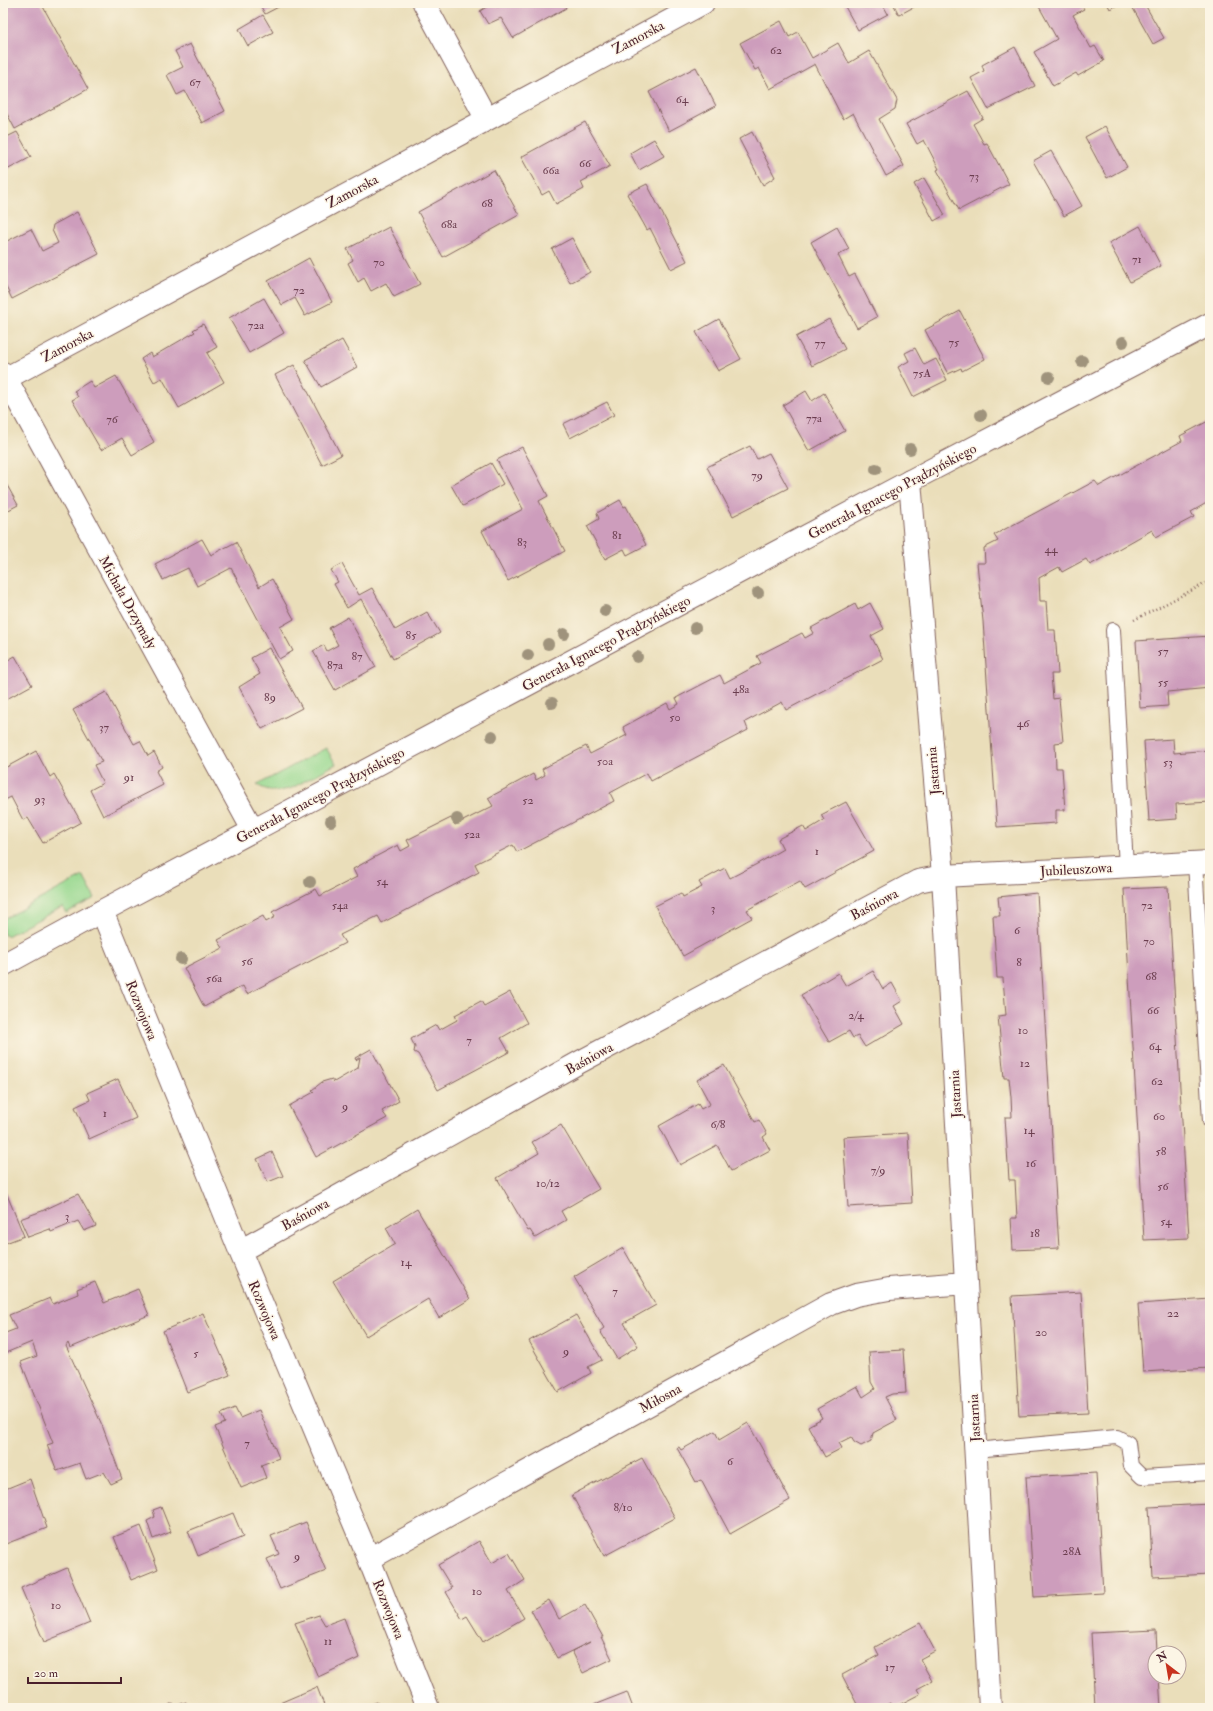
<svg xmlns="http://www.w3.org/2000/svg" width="1213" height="1711" font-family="'IM FELL Double Pica',serif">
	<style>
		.green { fill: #97d88f; stroke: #707c5d }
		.building { fill: #cd9dbc }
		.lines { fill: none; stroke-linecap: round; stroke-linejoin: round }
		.lane-casing { stroke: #82625d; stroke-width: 16 }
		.street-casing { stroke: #82625d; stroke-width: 24 }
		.secondary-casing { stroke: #82625d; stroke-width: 24 }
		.path { stroke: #82625d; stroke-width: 2.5; stroke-dasharray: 1 3; stroke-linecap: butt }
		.lane { stroke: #fff; stroke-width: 14 }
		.street { stroke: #fff; stroke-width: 22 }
		.secondary { stroke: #fff; stroke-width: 22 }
		.tree { fill: #9f937c }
		.labels { text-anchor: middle; stroke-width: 3; stroke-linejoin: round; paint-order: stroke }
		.number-label { font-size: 12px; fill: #6b3e4f }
		.street-label { font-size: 14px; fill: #4a1f2b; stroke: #fcf5e5 }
	</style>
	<rect width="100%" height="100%" fill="#fcf5e5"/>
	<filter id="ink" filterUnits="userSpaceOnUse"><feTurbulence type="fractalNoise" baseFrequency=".025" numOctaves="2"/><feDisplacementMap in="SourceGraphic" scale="8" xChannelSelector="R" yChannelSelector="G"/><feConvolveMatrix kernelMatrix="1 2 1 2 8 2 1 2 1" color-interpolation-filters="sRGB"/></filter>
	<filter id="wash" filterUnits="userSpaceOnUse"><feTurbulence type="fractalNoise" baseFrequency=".012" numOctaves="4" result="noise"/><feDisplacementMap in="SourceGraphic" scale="16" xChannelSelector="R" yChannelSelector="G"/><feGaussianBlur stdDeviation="0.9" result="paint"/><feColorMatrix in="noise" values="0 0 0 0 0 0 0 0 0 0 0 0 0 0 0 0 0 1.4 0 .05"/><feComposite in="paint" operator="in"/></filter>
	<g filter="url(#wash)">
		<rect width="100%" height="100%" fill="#eadeba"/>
		<path class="green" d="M326,748l10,16 -44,24c-13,4 -23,4 -35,-3z
			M83,876l12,22 -29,15 -4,-6 -55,29 -4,-2v-15z"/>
		<g id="blocks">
			<path class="building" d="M3,3h38l47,86 -73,40 -12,-23z
				M259,3h27l-21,11z
				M493,3h2l2,4 8,-4h59l2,5 -53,30 -12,-20 -13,6 -8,-13z
				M843,3h39l6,11 -30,16z
				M893,3h28l-22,12z
				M1037,3h43l4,6 -11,6 18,33 4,-2 9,15 -26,15 -2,-3 -23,13 -19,-34 23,-13z
				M1107,3h14l-11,6z
				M1130,3h14l20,35 -11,6z
				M263,15l10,17 -25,14 -9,-17z
				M781,21l8,16 9,-5 14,26 26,-15 11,20 20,-12 28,49 -2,9 -16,10 25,47 -18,10 -33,-63 -10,6 -28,-55 -45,25 -11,-21 -4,2 -15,-27z
				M190,44l35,67 -23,12 -17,-32 -8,4 -10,-20 16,-8 -8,-16z
				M1015,47l20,39 -47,23 -17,-31 13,-7 -2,-6z
				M696,67l20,39 -47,25 -20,-39z
				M968,91l15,27 -10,6 11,20 3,-1 22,41 -50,26 -22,-40 2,-1 -15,-29 -7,4 -11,-20z
				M585,122l25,44 -29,16 3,7 -28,15 -7,-13 -7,4 -21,-38z
				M1105,126l22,41 -20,11 -22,-41z
				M17,132l14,25 -28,15v-33z
				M752,132l23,45 -12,8 -24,-46z
				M654,139l10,17 -25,14 -9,-17z
				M1051,151l31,55 -18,10 -31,-55z
				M494,170l25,45 -76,42 -25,-45z
				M924,178l21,37 -11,6 -20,-37z
				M647,184l40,77 -16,8 -21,-41 -3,2 -20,-36z
				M77,212l22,42 -87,45 -9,-18v-38l28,-14 11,22 16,-8 -6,-13 1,-5z
				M1140,226l21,40 -31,16 -21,-39z
				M389,227l31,57 -26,13 -8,-14 -15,8 -7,-13 -6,4 -10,-19 5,-3 -6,-11z
				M837,227l12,22 -11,6 11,22 6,-3 22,43 -20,11 -46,-86z
				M572,238l18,34 -20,11 -18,-34z
				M309,258l23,44 -27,14 -10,-18 -13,7 -14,-24z
				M264,298l20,35 -35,20 -20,-35z
				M960,311l25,48 -23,12 -1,-3 -13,6 -23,-44z
				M719,319l22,40 -23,12 -22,-39z
				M829,319l16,30 -33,17 -16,-29z
				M203,324l14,23 -10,6 17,29 -45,26 -17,-30 -8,4 -13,-23 9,-6 2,4 43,-25 -2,-2z
				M342,340l15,27 -36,20 -16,-27z
				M915,348l9,17 12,-6 11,21 -34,17 -15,-30 11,-6 -4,-8z
				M294,365l47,90 -19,10 -47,-90z
				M116,376l38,66 -22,13 -10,-17 -21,12 -29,-50 6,-3 -4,-6 16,-10 4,7z
				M806,391l6,10 12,-8 21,38 -36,20 -26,-46z
				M607,402l7,13 -44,23 -7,-14z
				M1210,420v81l-19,11 3,5 -38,20 -4,-7 -62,35 -4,-6 -24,13 -3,-5 -20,11 1,23h6l2,29h7l3,44h-7l2,25 6,-1 4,44 -8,1 1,25h6l3,42h-9v13l-59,4 -14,-206 -6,-58h8l-1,-15 14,-7 -4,-6 101,-54 4,5 83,-45 -2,-5z
				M750,446l7,13 12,-6 19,35 -55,28 -26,-49z
				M522,447l26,49 -9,5 26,50 -57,30 -26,-50 41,-22 -26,-49z
				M491,463l12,21 -40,22 -12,-21z
				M3,478l15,27 -15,8z
				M620,500l4,7 2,-1 20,39 -19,10 -3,-6 -19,10 -18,-33 12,-7 -2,-6z
				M202,539l9,16 25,-13 23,45 13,-8 22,40 -14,8 13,24 -14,8 -48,-91 -34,18 -9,-18 -25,12 -8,-16z
				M342,564l17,31 13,-7 23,42 32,-18 13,21 -47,26 -32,-60 -14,9 -13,-24 4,-2 -7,-12z
				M870,603l14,26 -13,7 12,23 -97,51 -4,-8 -37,20 3,8 -97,51 -4,-8 -37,20 4,8 -97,51 -4,-7 -38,19 4,8 -97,51 -4,-7 -38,19 5,8 -98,51 -4,-8 -39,21 -20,-39 39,-20 -5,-8 45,-24 3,6 9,-5 -3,-5 44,-23 4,7 37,-19 -4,-8 22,-12 23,-12 3,6 9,-5 -3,-6 44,-22 4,7 38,-19 -5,-8 45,-24 3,6 9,-5 -3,-6 44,-23 4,8 37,-19 -4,-8 44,-24 3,6 9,-5 -3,-6 44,-23 4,8 37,-20 -4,-7 45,-23 3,5 9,-5 -3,-5 44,-24 3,6z
				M348,617l28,50 -41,23 -22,-39 11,-6 3,6 11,-6 -9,-17z
				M1210,636v52l-43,4 1,14 -28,2 -4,-67z
				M269,648l33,60 -40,21 -23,-42 21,-13 -9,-16z
				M15,656l17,29 -29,16v-38z
				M106,692l28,52 6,-3 8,15 6,-4 8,15 -6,4 7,14 -60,31 -13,-26 13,-7 -9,-18 8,-3 -29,-52z
				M1173,739l1,14 36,-3v52l-34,2 1,15 -28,2 -5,-80z
				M36,751l14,26 4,-3 27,48 -38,21 -15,-25 -5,2 -12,-23 -8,4v-32z
				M846,802l28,49 -69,38 -5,-8 -26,14 -27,15 5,8 -69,38 -28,-50 26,-13 2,4 19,-10 -3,-5 26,-14 5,10 27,-14 26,-15 -5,-10 25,-13 3,5 18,-11 -3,-5z
				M1168,887l21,351 -45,2 -20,-351z
				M1037,893l22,355 -46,2 -2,-32h6l-2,-38h-6l-4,-63h7l-1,-20 -2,-19h-5l-6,-62 8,-1 -3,-37h-6l-4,-62h7l-2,-19z
				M873,971l10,18 9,-6 10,18 -8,5 10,18 -39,23 -7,-11 -5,2 -4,-7 -20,11 -28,-47 37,-22 8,13z
				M510,992l17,31 -26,15 8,14 -71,38 -20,-36 -4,-2 1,-5 -4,-8 25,-14 3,5 18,-10 -2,-5 26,-14 3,5z
				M371,1049l28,52 -17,10 5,7 -71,39 -27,-51 25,-14 -2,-2 10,-8 10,-3 2,3 24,-14 2,-11 -4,3 -1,-2z
				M724,1065l31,57 4,-2 8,14 -4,3 7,13 -39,21 -14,-26 -37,20 -21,-39 39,-22 3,5 9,-5 -13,-24z
				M118,1079l18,39 -47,21 -14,-32 15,-7 -3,-7z
				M561,1125l38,64 -38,22 5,9 -31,18 -5,-8 -2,1 -31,-53 42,-25 -7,-11z
				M908,1133l4,70 -64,4 -5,-70z
				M272,1152l11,24 -15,6 -11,-23z
				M3,1185l21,51 -21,8z
				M78,1194l18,32 -12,5 -6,-10 -27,11 -1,-3 -22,8 -8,-18 22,-8z
				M417,1209l53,90 -31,19 -11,-19 -62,37 -33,-55 62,-37 -9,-16z
				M623,1248l33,57 -32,18 14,23 -21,13 -17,-28 4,-3 -30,-51z
				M95,1282l9,21 34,-14 11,26 -79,33 -2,-5 -2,3 36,79 20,54 -11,5 -7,-12 -18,7 -6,-16 -23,8 -10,-26 6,-2 -32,-81 16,-6 -5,-14 -29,12v-20l13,-5 -7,-14 41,-17 3,6 25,-10 -1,-5z
				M1081,1292l7,121 -69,3 -7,-120z
				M1210,1299v69l-67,4 -5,-68z
				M203,1313l27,62 -43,17 -24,-61z
				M576,1315l26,45 -14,7 3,6 -33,19 -29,-51z
				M903,1350l3,43 -14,1 -7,3 12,23 -24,13 -2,8 -10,5 -7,-4 -3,-5 -12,6 3,5 -17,9 -17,-31 14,-8 -5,-9 40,-23 6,11 12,-8 -4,-7 -2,-30z
				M235,1408l5,10 19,-8 20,48 -18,7 5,13 -25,10 -26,-61 10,-4 -4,-9z
				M748,1423l42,77 -60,34 -29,-54 -5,2 -19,-34 2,-1 2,3 34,-19 4,9z
				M642,1458l33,60 -71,38 -32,-61z
				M1096,1473l7,120 -69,4 -8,-120z
				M30,1479l17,49 -44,17v-55z
				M1210,1504v70l-57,3 -4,-70z
				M161,1507l10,25 -18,7 -6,-18 8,-4 -2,-7z
				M233,1513l10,24 -45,19 -10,-25z
				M306,1522l20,49 -46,18 -13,-30 12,-5 -8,-18z
				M141,1526l17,43 -27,11 -17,-43z
				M479,1541l13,22 17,-10 16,27 -17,11 16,27 -41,24 -16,-26 -5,3 -16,-27 6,-4 -14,-23z
				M67,1568l23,55 -46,19 -23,-54z
				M549,1600l10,19 26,-14 18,32h-2l11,22 -29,14 -11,-22 18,-9 -33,16 -26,-48z
				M319,1615l6,10 19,-7 15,40 -41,19 -23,-54z
				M920,1623l15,28 -15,8 12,22 -15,8 3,5 -27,14 -3,-5 -10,5h-21l-17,-33 37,-20 -4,-8z
				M1156,1630l1,23h-2v24h4l2,31h-66l-4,-75z
				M317,1687l7,18 -8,3h-48z
				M627,1692l6,16h-47z
				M186,1702l3,6h-22l3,-4 8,1z
				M377,1702l2,6h-17z"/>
		</g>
	</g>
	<g filter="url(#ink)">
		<use href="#blocks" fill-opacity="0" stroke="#82625d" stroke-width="1"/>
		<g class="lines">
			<g class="lane-casing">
				<path id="lane" d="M1113,630l13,237
					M1195,862l15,259
					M975,1450l142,-13 11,6 3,23 11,11 68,-4"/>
			</g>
			<g class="street-casing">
				<path id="street" d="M424,3l62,115
					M3,373l250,457
					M3,380l700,-377
					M910,481l33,395 47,832
					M102,911l138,340 129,308 59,149
					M240,1251l338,-188 340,-182 25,-5 267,-14
					M369,1559l462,-255 25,-9 33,-6 77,-6"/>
			</g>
			<g class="secondary-casing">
				<path id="secondary" d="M3,965l99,-54 808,-430 300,-157"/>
			</g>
			<path class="path" d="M1134,620l76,-39"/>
			<use href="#lane" class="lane"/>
			<use href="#street" class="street"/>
			<use href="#secondary" class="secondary"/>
		</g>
		<g class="tree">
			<circle cx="1123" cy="342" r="6"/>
			<circle cx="1082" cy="361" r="6"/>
			<circle cx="1049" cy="377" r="6"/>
			<circle cx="981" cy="415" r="6"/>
			<circle cx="910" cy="449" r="6"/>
			<circle cx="876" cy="469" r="6"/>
			<circle cx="758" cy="593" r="6"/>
			<circle cx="605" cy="611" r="6"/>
			<circle cx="695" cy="628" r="6"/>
			<circle cx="564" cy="634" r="6"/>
			<circle cx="548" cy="644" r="6"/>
			<circle cx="528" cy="655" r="6"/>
			<circle cx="637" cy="657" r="6"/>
			<circle cx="552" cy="703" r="6"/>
			<circle cx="492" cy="736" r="6"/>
			<circle cx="457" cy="819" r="6"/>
			<circle cx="331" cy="821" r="6"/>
			<circle cx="310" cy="882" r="6"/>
			<circle cx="181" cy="959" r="6"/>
		</g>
	</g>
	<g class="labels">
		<g class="number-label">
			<text x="776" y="54">62</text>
			<text x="195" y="86">67</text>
			<text x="682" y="103">64</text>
			<text x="585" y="167">66</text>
			<text x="551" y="174">66a</text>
			<text x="974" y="180">73</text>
			<text x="487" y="207">68</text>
			<text x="449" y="228">68a</text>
			<text x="1137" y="263">71</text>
			<text x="379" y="266">70</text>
			<text x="299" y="294">72</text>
			<text x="256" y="329">72a</text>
			<text x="954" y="346">75</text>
			<text x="820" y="347">77</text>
			<text x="922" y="377">75A</text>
			<text x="814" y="422">77a</text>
			<text x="112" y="423">76</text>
			<text x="757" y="479">79</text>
			<text x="617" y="539">81</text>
			<text x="522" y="546">83</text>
			<text x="1051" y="553">44</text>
			<text x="411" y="639">85</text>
			<text x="1163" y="655">57</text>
			<text x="357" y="660">87</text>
			<text x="335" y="669">87a</text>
			<text x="1163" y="686">55</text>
			<text x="741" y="693">48a</text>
			<text x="270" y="701">89</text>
			<text x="675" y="721">50</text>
			<text x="1023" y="727">46</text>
			<text x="104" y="731">37</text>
			<text x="605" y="765">50a</text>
			<text x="1168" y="766">53</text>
			<text x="129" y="781">91</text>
			<text x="40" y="803">93</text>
			<text x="528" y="804">52</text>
			<text x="472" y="838">52a</text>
			<text x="817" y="855">1</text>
			<text x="382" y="885">54</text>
			<text x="340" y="909">54a</text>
			<text x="1147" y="909">72</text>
			<text x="713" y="912">3</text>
			<text x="1017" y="934">6</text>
			<text x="1149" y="945">70</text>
			<text x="247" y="965">56</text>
			<text x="1019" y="966">8</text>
			<text x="1151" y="980">68</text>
			<text x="214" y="982">56a</text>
			<text x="1153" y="1014">66</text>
			<text x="856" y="1019">2/4</text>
			<text x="1023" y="1034">10</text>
			<text x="469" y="1044">7</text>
			<text x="1155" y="1050">64</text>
			<text x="1025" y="1067">12</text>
			<text x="1157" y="1085">62</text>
			<text x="345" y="1110">9</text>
			<text x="105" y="1117">1</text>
			<text x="1159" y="1120">60</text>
			<text x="718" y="1128">6/8</text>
			<text x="1029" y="1134">14</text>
			<text x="1161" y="1155">58</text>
			<text x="1031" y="1167">16</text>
			<text x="878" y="1174">7/9</text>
			<text x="548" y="1187">10/12</text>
			<text x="1163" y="1190">56</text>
			<text x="67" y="1220">3</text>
			<text x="1166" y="1225">54</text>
			<text x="1035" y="1237">18</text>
			<text x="406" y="1266">14</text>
			<text x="615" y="1295">7</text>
			<text x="1173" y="1317">22</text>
			<text x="1041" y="1336">20</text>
			<text x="566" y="1355">9</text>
			<text x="196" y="1357">5</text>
			<text x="247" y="1447">7</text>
			<text x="730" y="1465">6</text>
			<text x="623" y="1511">8/10</text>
			<text x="1072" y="1555">28A</text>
			<text x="297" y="1560">9</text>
			<text x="477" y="1595">10</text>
			<text x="56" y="1609">10</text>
			<text x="328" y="1645">11</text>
			<text x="890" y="1671">17</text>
		</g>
		<g class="street-label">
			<text transform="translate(638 37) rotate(-28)" y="5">Zamorska</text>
			<text transform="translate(352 191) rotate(-28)" y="5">Zamorska</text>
			<text transform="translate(67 345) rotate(-28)" y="5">Zamorska</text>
			<text transform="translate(892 491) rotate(-28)" y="5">Generała Ignacego Prądzyńskiego</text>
			<text transform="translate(128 602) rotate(61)" y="5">Michała Drzymały</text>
			<text transform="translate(606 643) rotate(-28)" y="5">Generała Ignacego Prądzyńskiego</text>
			<text transform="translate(933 771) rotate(-95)" y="5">Jastarnia</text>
			<text transform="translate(320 795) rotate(-28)" y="5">Generała Ignacego Prądzyńskiego</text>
			<text transform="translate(1076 869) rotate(-3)" y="5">Jubileuszowa</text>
			<text transform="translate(874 904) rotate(-28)" y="5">Baśniowa</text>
			<text transform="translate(142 1010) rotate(68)" y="5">Rozwojowa</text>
			<text transform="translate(589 1058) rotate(-29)" y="5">Baśniowa</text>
			<text transform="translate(955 1094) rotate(-93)" y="5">Jastarnia</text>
			<text transform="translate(305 1214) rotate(-29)" y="5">Baśniowa</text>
			<text transform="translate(265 1310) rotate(67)" y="5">Rozwojowa</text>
			<text transform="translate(660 1398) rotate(-29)" y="5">Miłosna</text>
			<text transform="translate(974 1418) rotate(-93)" y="5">Jastarnia</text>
			<text transform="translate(389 1609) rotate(68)" y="5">Rozwojowa</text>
		</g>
	</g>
	<rect width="1213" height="1711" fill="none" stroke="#fcf5e5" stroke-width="16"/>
	<g transform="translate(1167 1665) rotate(329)"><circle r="19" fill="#fcf5e5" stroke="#b59f9b"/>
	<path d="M0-3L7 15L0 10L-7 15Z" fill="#c8321e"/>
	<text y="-6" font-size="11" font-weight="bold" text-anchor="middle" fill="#4a1f2b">N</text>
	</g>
	<path d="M28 1677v6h93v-6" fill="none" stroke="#4a1f2b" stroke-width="2"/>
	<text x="34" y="1677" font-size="12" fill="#4a1f2b" stroke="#fcf5e5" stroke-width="3" paint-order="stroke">20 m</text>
</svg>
